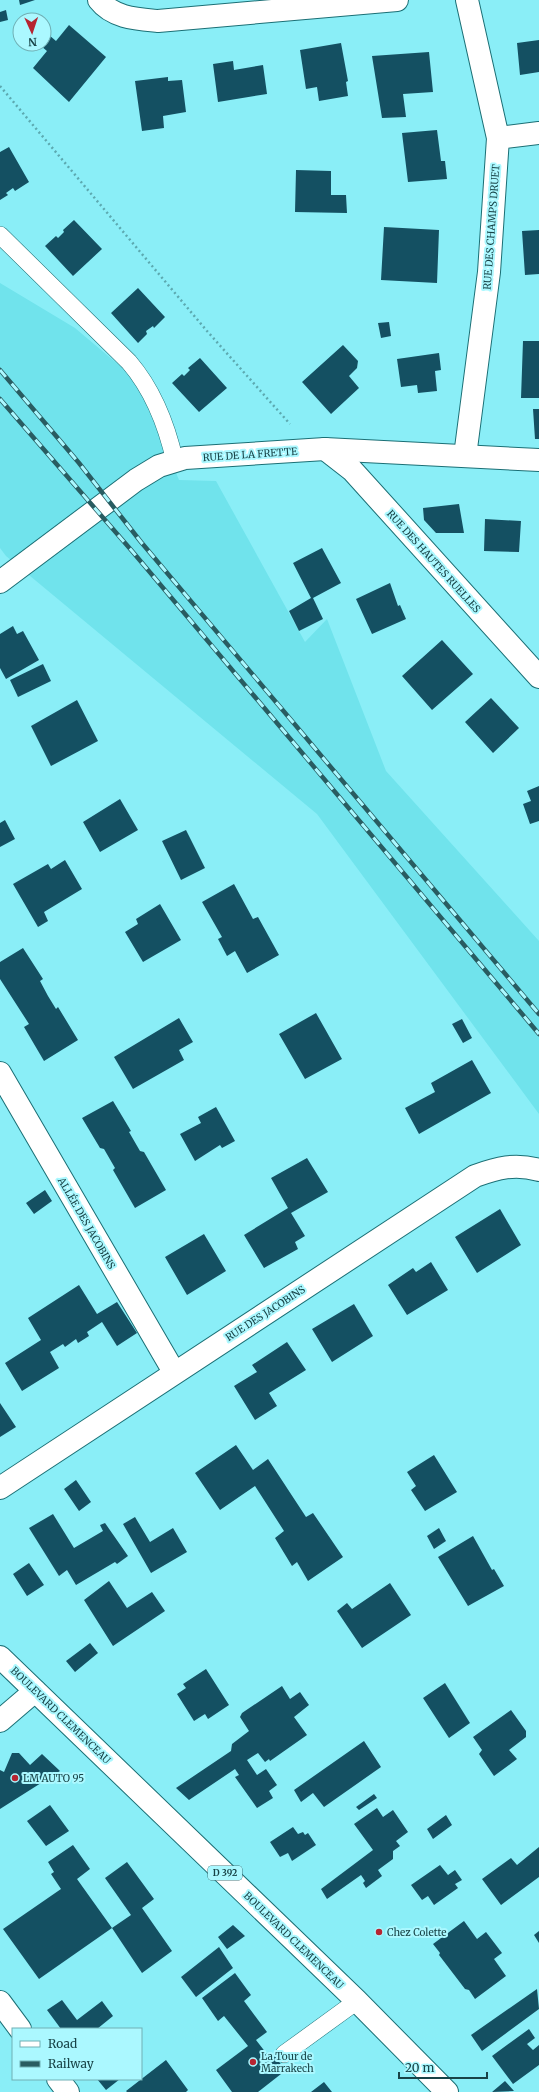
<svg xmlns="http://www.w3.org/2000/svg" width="539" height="2092" font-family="Merriweather,serif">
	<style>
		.built { fill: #70e3ec }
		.building { fill: #145062 }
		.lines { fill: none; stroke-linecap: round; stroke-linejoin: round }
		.service-casing { stroke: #1b6f75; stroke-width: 18 }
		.minor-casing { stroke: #1b6f75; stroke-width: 24 }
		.tertiary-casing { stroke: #1b6f75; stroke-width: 24 }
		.primary-casing { stroke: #1b6f75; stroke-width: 24 }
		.path { stroke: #5ca9b0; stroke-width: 2.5; stroke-dasharray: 2 3; stroke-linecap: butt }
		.service { stroke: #fff; stroke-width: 17 }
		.minor { stroke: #fff; stroke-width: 22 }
		.tertiary { stroke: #fff; stroke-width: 22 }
		.primary { stroke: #fff; stroke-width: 22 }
		.rail-casing { stroke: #295c61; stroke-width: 4.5 }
		.rail { stroke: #abf8ff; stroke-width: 3; stroke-dasharray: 9; stroke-linecap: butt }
		.poi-dot { fill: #b62431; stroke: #abf8ff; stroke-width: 1.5 }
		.labels { text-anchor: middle; stroke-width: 4; stroke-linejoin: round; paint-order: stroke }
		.shield { fill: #abf8ff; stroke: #44797e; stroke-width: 1 }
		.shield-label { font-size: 9px; font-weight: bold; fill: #184347 }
		.street-label { font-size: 10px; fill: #184347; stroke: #abf8ff }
		.poi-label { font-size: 10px; fill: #184347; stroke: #abf8ff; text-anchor: start }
	</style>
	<rect width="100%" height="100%" fill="#8aeef7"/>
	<path class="built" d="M0,283l75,45 64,54 40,98 37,1 89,161 22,-23 59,152 153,170v173l-222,-300 -311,-258 -6,-8z"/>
	<path class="building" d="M19,0h16l-15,5z
		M6,10l2,10 -8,2v-10z
		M69,25l37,32 -37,45 -36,-34 14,-17 -6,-5 8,-11 7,6z
		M539,40v32l-19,3 -3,-32z
		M341,43l7,38 -2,1 2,14 -29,5 -2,-14 -11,2 -6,-39z
		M429,52l4,40 -30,2 3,23 -24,1 -10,-62z
		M233,61l1,9 29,-5 4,29 -49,8 -5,-38z
		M168,77v4l14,-1 4,32 -23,4 1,12 -22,3 -7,-50z
		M437,130l4,31h4l2,18 -39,3 -6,-49z
		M9,147l20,35 -14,9 -2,-3 -7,5 2,2 -8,5v-48z
		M296,170l35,1v24h15l1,18 -52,-1z
		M74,220l28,29 -29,27 -28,-30 11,-10 2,2 6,-6 -1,-2z
		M384,227l55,3 -2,53 -56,-3z
		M539,230v44l-14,1 -3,-44z
		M138,288l27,29 -11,11 -1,-2 -7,5 1,3 -9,9 -27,-30z
		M389,322l2,14 -10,2 -3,-15z
		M523,341h16v57h-18z
		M343,345l15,16 -1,7 -8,8 10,12 -28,26 -29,-32z
		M439,353l2,17 -6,1 2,20 -19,2 -1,-8 -16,2 -4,-28z
		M200,358l27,30 -28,24 -27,-29 10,-9 2,2 6,-6 -2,-2z
		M533,409h6v30h-4z
		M459,504l5,29h-28l-12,-13 -1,-12z
		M485,519l36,2 -2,31 -35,-1z
		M322,548l19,35 -28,15 10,21 -24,12 -10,-20 22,-13 -18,-35z
		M390,583l8,23 2,-1 6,14 -34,15 -16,-35z
		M13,626l4,8 6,-3 16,29 -33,19 -6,-11v-34z
		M442,640l31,34 -41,36 -30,-34z
		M43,664l8,17 -33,16 -8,-17z
		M491,698l28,30 -26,25 -28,-31z
		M77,700l21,41 -47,25 -20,-40z
		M539,786v35l-9,3 -7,-20 8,-3 -4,-10z
		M120,799l18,31 -38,22 -17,-30z
		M5,820l10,19 -15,8v-24z
		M186,830l19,38 -24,12 -19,-39z
		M65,860l17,29 -38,23 4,9 -10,6 -25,-43 35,-20 3,5z
		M234,884l19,35 5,-2 21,38 -32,18 -12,-22 -8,5 -9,-17 4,-2 -20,-35z
		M160,904l21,36 -38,22 -18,-30 13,-8 -2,-5z
		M23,948l20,31 -3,2 8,15 8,13 2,-2 20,33 -34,21 -20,-34 5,-3 -29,-45v-17z
		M316,1013l26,46 -37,20 -26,-45z
		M179,1018l14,24 -14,8 5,10 -51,29 -19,-32z
		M462,1019l10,19 -9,5 -11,-19z
		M472,1060l19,33 -72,41 -14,-26 30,-16 -4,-9z
		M113,1101l18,30 -2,1 11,19 4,1 22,38 -31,18 -22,-38 2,-2 -11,-19 -4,-1 -18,-30z
		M216,1107l19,34 -13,7 -2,-3 -25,16 -15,-27 21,-11 -3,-6z
		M307,1158l21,34 -37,21 14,23 -10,6 3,7 -34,19 -20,-33 44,-27 -17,-30z
		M45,1190l7,11 -18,13 -8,-11z
		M500,1209l21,36 -44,28 -22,-36z
		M204,1234l22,37 -39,24 -22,-38z
		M431,1262l17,28 -41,25 -19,-30 25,-17 3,4z
		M79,1285l18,29 20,-12 20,31 -20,13 -15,-24 -15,10 2,4 -11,7 -2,-4 -11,8 -2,-3 -13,8 9,16 -37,23 -17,-28 36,-23 -13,-22z
		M354,1304l19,32 -41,26 -20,-33z
		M287,1342l19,28 -37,23 8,13 -22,14 -21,-34 23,-14 -5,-7z
		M0,1403l16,24 -16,10z
		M236,1445l17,25 15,-11 38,58 7,-4 30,44 -35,24 -11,-19 -5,4 -17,-28 9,-7 -29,-45 -35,24 -25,-37z
		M434,1455l23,37 -32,19 -14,-21 5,-4 -9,-14z
		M76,1480l15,22 -12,9 -15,-22z
		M53,1514l21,34 29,-17 -3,-6 5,-2 23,33 -11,8 -2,-2 -39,23 -9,-15 -8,6 -30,-48z
		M135,1517l15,25 23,-14 14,24 -36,21 -28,-49z
		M439,1528l7,13 -12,8 -7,-13z
		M473,1536l19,34 2,-1 10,17 -36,20 -30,-49z
		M29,1563l15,22 -17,11 -14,-22z
		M109,1581l18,27 25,-16 13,19 -52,35 -29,-46z
		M390,1583l21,32 -49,33 -25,-37 10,-8 5,6z
		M90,1643l8,10 -23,19 -9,-11z
		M206,1669l23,36 -21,14 -3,-5 -11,7 -17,-27 9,-6 -3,-4z
		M445,1683l25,40 -21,15 -26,-40z
		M282,1686l8,13 10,-7 9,13 -15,12 13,18 -37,26 -1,-2 -4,3 -7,-9 -11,7 10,15 9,-6 11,16 -8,6 4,7 -16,10 -22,-31 4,-2 -4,-6 -46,31 -13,-12 55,-37 1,-7 17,-13 -9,-14 2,-4z
		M511,1710l15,21v6l-17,13 8,9 -23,17 -15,-22 3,-4 -9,-13z
		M364,1741l17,26 -57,40 -11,-14 -12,9 -7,-12z
		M12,1753h7l11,12 12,-11 18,17 -60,38v-39l4,2z
		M374,1794l3,4 -18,12 -3,-3z
		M50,1805l19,26 -23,15 -19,-25z
		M377,1808l6,9 10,-7 15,22 -12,9 4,5 -7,5v8l-15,11 4,6 -16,12 -3,-5 2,-2 -4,-6 -34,24 -6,-10 52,-39 -19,-26z
		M446,1815l6,10 -19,14 -6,-10z
		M293,1827l5,7 5,-2 2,3 3,-2 8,12 -24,16 -4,-8 -8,4 -10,-15z
		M73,1845l17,24 -13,10 35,49 19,-13 -26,-37 22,-16 27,37 -12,9 30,43 -30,22 -30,-45 -73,51 -36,-50 58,-40 -10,-15 3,-2 -6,-10z
		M539,1847v30l-38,28 -19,-26 29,-21 6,7z
		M440,1865l8,10 7,-5 7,10 -7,4 3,4 -24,17 -6,-9 -6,4 -11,-15z
		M464,1921l13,18 9,-7 16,21 -8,6 12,17 -31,23 -6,-9 -4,-1 -26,-34 1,-2 -7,-9z
		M233,1925l12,11 -18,13 -9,-12z
		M539,1931v12l-5,-8z
		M219,1947l14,21 -37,29 -15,-20z
		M235,1973l16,22 -7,6 23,31 -11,8 14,18 4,-3 9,12 -4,3 2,4 -23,18h-26l-16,-22 32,-24 -24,-30 -6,5 -16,-23z
		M537,1989l2,20 -57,42 -11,-16z
		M62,2000l15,20 25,-19 11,15 -16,13h-36l-14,-19z
		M529,2029l6,9 -8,6 6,6 6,-5v20l-26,19 -21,-28z
		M166,2060l22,30 -2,2h-59l-1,-1z
		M97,2079h23l-14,11z
		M505,2081l9,10 -22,1z
		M324,2082l8,10h-21z"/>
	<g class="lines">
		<g class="service-casing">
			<path id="service" d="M0,235l129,127c24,28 38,64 46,100
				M284,2054l73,-53"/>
		</g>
		<g class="minor-casing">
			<path id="minor" d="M99,0c14,18 38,19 59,21l239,-21
				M498,138l41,-5
				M325,449l27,21 187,207
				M465,456l24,-184 9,-134 -31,-138
				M0,1073l174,299
				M0,1488l475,-312c22,-8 40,-13 64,-6
				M0,1721l35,-30
				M0,2002l20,27
				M58,2079l10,13"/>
		</g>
		<g class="tertiary-casing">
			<path id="tertiary" d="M0,582l136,-102 23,-14 26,-8 140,-9 214,11"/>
		</g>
		<g class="primary-casing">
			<path id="primary" d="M0,1657l357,344 90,91"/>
		</g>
		<path class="path" d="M0,86l207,245 83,93"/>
		<use href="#service" class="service"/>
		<use href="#minor" class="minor"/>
		<use href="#tertiary" class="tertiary"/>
		<use href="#primary" class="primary"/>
		<g class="rail-casing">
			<path id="rail" d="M0,370l79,93 62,79 398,472
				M0,399l132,152 407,483"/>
		</g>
		<use href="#rail" class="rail"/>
	</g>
	<g class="poi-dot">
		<circle cx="15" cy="1778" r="4"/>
		<circle cx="379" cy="1932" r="4"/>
		<circle cx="253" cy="2062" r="4"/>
	</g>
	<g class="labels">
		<rect class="shield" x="208" y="1866" width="34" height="14" rx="3"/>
		<g class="shield-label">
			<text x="225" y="1876">D 392</text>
		</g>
		<g class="street-label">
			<text transform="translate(491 227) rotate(-86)" y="4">RUE DES CHAMPS DRUET</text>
			<text transform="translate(250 454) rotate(-4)" y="4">RUE DE LA FRETTE</text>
			<text transform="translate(434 561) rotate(48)" y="4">RUE DES HAUTES RUELLES</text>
			<text transform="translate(87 1223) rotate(60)" y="4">ALLÉE DES JACOBINS</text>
			<text transform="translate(265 1313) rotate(-33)" y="4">RUE DES JACOBINS</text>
			<text transform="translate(61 1715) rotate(44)" y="4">BOULEVARD CLEMENCEAU</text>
			<text transform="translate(294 1940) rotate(44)" y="4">BOULEVARD CLEMENCEAU</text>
		</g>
		<g class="poi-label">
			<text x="23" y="1782">LM AUTO 95</text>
			<text x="387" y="1936">Chez Colette</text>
			<text x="261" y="2060">La Tour de<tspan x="261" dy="12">Marrakech</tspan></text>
		</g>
	</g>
	<rect x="12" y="2028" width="130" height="52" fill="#abf8ff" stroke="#70b0b5"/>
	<rect x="20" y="2041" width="20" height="6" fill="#ffffff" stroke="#70b0b5"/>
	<text x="48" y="2048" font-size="12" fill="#184347">Road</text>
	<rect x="20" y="2061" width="20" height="6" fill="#295c61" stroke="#70b0b5"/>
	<text x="48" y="2068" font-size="12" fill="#184347">Railway</text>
	<g transform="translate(32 32) rotate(177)"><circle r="19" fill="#abf8ff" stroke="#70b0b5"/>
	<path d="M0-3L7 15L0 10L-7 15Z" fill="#b62431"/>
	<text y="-6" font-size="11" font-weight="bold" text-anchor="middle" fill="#184347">N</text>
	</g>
	<path d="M399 2072v6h88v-6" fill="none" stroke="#184347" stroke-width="2"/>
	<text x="405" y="2072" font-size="12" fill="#184347" stroke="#abf8ff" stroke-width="3" paint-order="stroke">20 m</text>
</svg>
